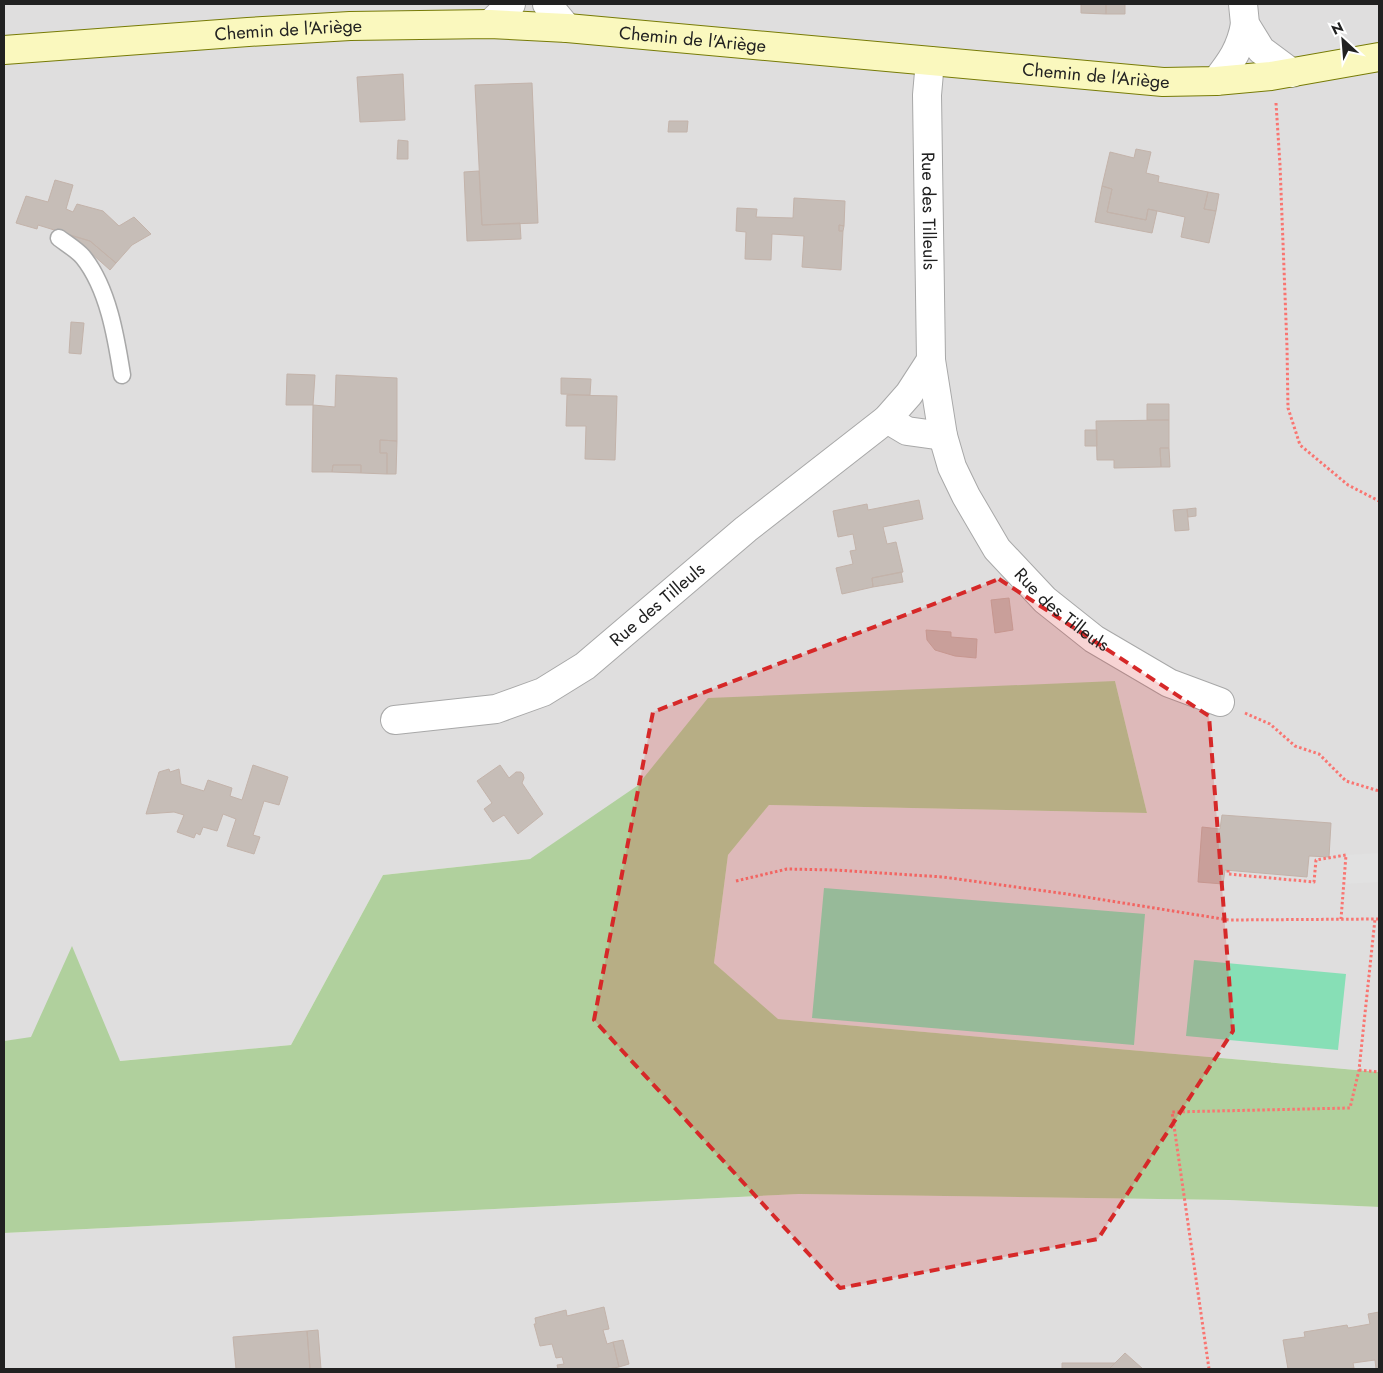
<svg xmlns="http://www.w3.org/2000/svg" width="1383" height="1373" font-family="Jost,sans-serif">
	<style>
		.residential { fill: #dfdede }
		.forest { fill: #b0d09d }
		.pitch { fill: #87dfb6 }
		.parking { fill: #e1e1e1 }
		.building { fill: #c6bdb7; stroke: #c3b3aa }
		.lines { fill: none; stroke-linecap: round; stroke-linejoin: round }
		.lane-casing { stroke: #a8a8a8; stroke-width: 19 }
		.street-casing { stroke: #a8a8a8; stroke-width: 30 }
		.secondary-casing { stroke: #777b06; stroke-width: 30 }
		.path { stroke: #f97571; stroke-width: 3; stroke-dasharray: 2.5 2.5; stroke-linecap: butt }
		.lane { stroke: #fff; stroke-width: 16 }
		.street { stroke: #fff; stroke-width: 28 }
		.secondary { stroke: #faf8be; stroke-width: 28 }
		.marked { fill: #d62828; fill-opacity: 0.2; stroke: #d62828; stroke-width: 4; stroke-dasharray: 10 6; stroke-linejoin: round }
		.labels { text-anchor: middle; stroke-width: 4; stroke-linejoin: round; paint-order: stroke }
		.street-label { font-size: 18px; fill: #212121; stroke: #fff }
	</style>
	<rect width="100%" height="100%" fill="#f1eee8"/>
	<path class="residential" d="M4,4h1375v1068l-602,-53 -63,-56 14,-108 41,-50 378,8 -32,-132 -482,110 -103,68 -147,16 -92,170 -172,16 -88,-23 -27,3z
		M799,1194l430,6 150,7v162h-1375v-136z"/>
	<path class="forest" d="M1115,681l32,132 -378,-8 -41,50 -14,108 64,56 601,53v135l-150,-7 -430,-6 -795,39v-192l27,-4 41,-91 48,115 171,-16 92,-170 147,-16 107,-73 71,-88z"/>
	<path class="pitch" d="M824,888l321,26 -11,131 -322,-27z
		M1194,960l152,14 -8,76 -152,-14z"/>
	<path class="parking" d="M1379,853v29l-37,2 4,-29z"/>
	<path class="building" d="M1081,4h25v10l-25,-1z
		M1106,4h19v10h-19z
		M403,74l2,46 -45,2 -3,-45z
		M532,83l6,140 -56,2 -7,-140z
		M669,121h19l-1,11h-19z
		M398,140l10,1v18h-11z
		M1136,149l15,3 -5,21 13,3 -1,6 50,10 -4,17 12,2 -7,32 -28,-6 4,-20 -37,-8 -2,11 -39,-8 5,-23 -10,-3 8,-34 24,6z
		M479,171l3,54 38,-2 1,16 -54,2 -3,-69z
		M55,180l18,5 -7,24 7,3 4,-8 26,7 16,15 15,-9 17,17 -19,11 -16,18 -26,-22 -52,-16 -1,4 -21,-6 10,-27 22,6z
		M1102,186l10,3 -5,23 39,8 2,-11 9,2 -5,22 -57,-11z
		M1208,192l11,2 -3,17 -12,-2z
		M794,198l51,3 -1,25 -5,-1v6h4l-2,39 -39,-3 2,-31 -32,-2 -1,26 -26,-1 1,-27 -10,-1 1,-23 20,1 -1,8 37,1z
		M839,225l5,1 -1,5h-4z
		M72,236l18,5 26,22 -6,7z
		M71,322l13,1 -3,31 -12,-1z
		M287,374l28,1 -2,30h-27z
		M336,375l61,3v63l-17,-1v13h7v21l-26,-1v-8h-28l-1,7h-20l1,-67 22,2z
		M561,378l30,1 -1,16 -29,-1z
		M567,395l50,1 -2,64 -30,-1 1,-33h-20z
		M1147,404h22v16h-22z
		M1169,420v28h-9l1,19 -47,1v-8h-17l-1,-39z
		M1085,430h12v16h-12z
		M380,440l17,1 -1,33h-9v-21h-7z
		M1160,448h9l1,19h-9z
		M333,465h28v8l-29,-1z
		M919,500l4,19 -40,8 4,17 9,-2 7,30 -31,6 1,9 -31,7 -6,-26 17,-4 -3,-13 6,-1 -3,-16 -15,3 -5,-26 34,-7 1,6z
		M1196,508v8l-8,1 -1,-8z
		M1187,509l2,21 -14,1 -2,-21z
		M901,572l2,10 -30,5 -1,-9z
		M1009,598l4,32 -18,3 -4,-33z
		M926,630l25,2v5l26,2 -1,19 -21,-2 -20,-6 -8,-10z
		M253,765l35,12 -9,28 -15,-4 -11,34 7,2 -6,17 -27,-8 9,-27 -13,-5 -6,17 -14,-4 -3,8 -4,-2 -2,5 -17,-6 7,-17 -10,-3 -28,2 13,-42 10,-3 1,3 9,-3 2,15 23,7 4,-11 24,8 -2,8 12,4z
		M500,765l9,13 7,-6h5l2,2 1,4 -2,5 21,31 -25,20 -14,-19 -11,7 -9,-13 8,-6 -15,-22z
		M1222,815l109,8 -2,34 -20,-1 -2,21 -82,-7 -2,14 -25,-2 4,-55 18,2z
		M604,1307l5,22 -6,1 4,14 6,-2 6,25 -11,2h-50l-1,-4 7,-1 -2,-7 -6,1 -4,-14 -12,2 -6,-22h2l-1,-6 31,-8 1,6z
		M1379,1312v57h-3l-1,-9 -22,3 1,5 -8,1h-58l-5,-29 22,-3 -1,-5 43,-7 1,3 22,-4 -2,-10z
		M318,1330l3,39h-11l-3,-38z
		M307,1331l3,38h-74l-3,-32z
		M623,1340l6,24 -10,3 -6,-25z
		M1125,1353l18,16h-34z
		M1062,1363h53l-6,6h-47z"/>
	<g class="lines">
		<g class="lane-casing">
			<path id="lane" d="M59,238c8,6 18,12 24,19 25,31 33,80 39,118"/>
		</g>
		<g class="street-casing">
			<g id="street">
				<path d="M547,4l20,24"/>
				<path d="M1243,4l2,20 16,26 31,23"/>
				<path d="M490,24l21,-20"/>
				<path id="s1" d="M930,61l-3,34 4,265 12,76 9,31 14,29 31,53 48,51 49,39 75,44 51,19"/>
				<path d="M1216,81c15,-19 25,-33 29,-57"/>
				<path d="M887,419l20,12 36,5"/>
				<path id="s2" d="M395,720l101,-11 47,-17 42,-26 161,-137 141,-110 22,-25 22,-34"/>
			</g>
		</g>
		<g class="secondary-casing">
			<g id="secondary">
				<path id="s3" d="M4,50l244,-18 102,-6 140,-2 77,4 596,54 53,-1 55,-5 108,-19"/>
			</g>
		</g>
		<path class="path" d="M1276,103l4,62 7,182 1,61 12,37 48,40 31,16
			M1245,713l25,11 25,22 24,8 27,27 33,10
			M1228,870v4l86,8 2,-22 30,-5 -5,64
			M736,881l51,-12 48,1 108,7 124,17 162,26 150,-1
			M1359,1070l20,2
			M1209,1369l-37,-257 178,-4 9,-38 16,-151"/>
		<use href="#lane" class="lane"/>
		<use href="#street" class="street"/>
		<use href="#secondary" class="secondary"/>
	</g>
	<path class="marked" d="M999,579l210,137 24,315 -135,208 -258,49 -246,-268 59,-308z"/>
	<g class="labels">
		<g class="street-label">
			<text dy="6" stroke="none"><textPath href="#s3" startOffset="285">Chemin de l'Ariège</textPath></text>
			<text dy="6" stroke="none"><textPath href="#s3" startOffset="690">Chemin de l'Ariège</textPath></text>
			<text dy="6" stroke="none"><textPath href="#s3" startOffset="1095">Chemin de l'Ariège</textPath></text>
			<text dy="6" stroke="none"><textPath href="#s1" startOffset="150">Rue des Tilleuls</textPath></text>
			<text dy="6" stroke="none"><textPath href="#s2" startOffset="296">Rue des Tilleuls</textPath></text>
			<text dy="6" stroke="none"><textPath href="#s1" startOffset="591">Rue des Tilleuls</textPath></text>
		</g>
	</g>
	<rect width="1383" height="1373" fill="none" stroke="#212121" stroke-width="10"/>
	<g transform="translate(1343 40) rotate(334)" stroke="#ffffff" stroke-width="4" paint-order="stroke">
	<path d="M0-4L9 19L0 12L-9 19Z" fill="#212121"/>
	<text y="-8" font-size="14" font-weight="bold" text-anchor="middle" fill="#212121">N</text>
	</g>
</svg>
